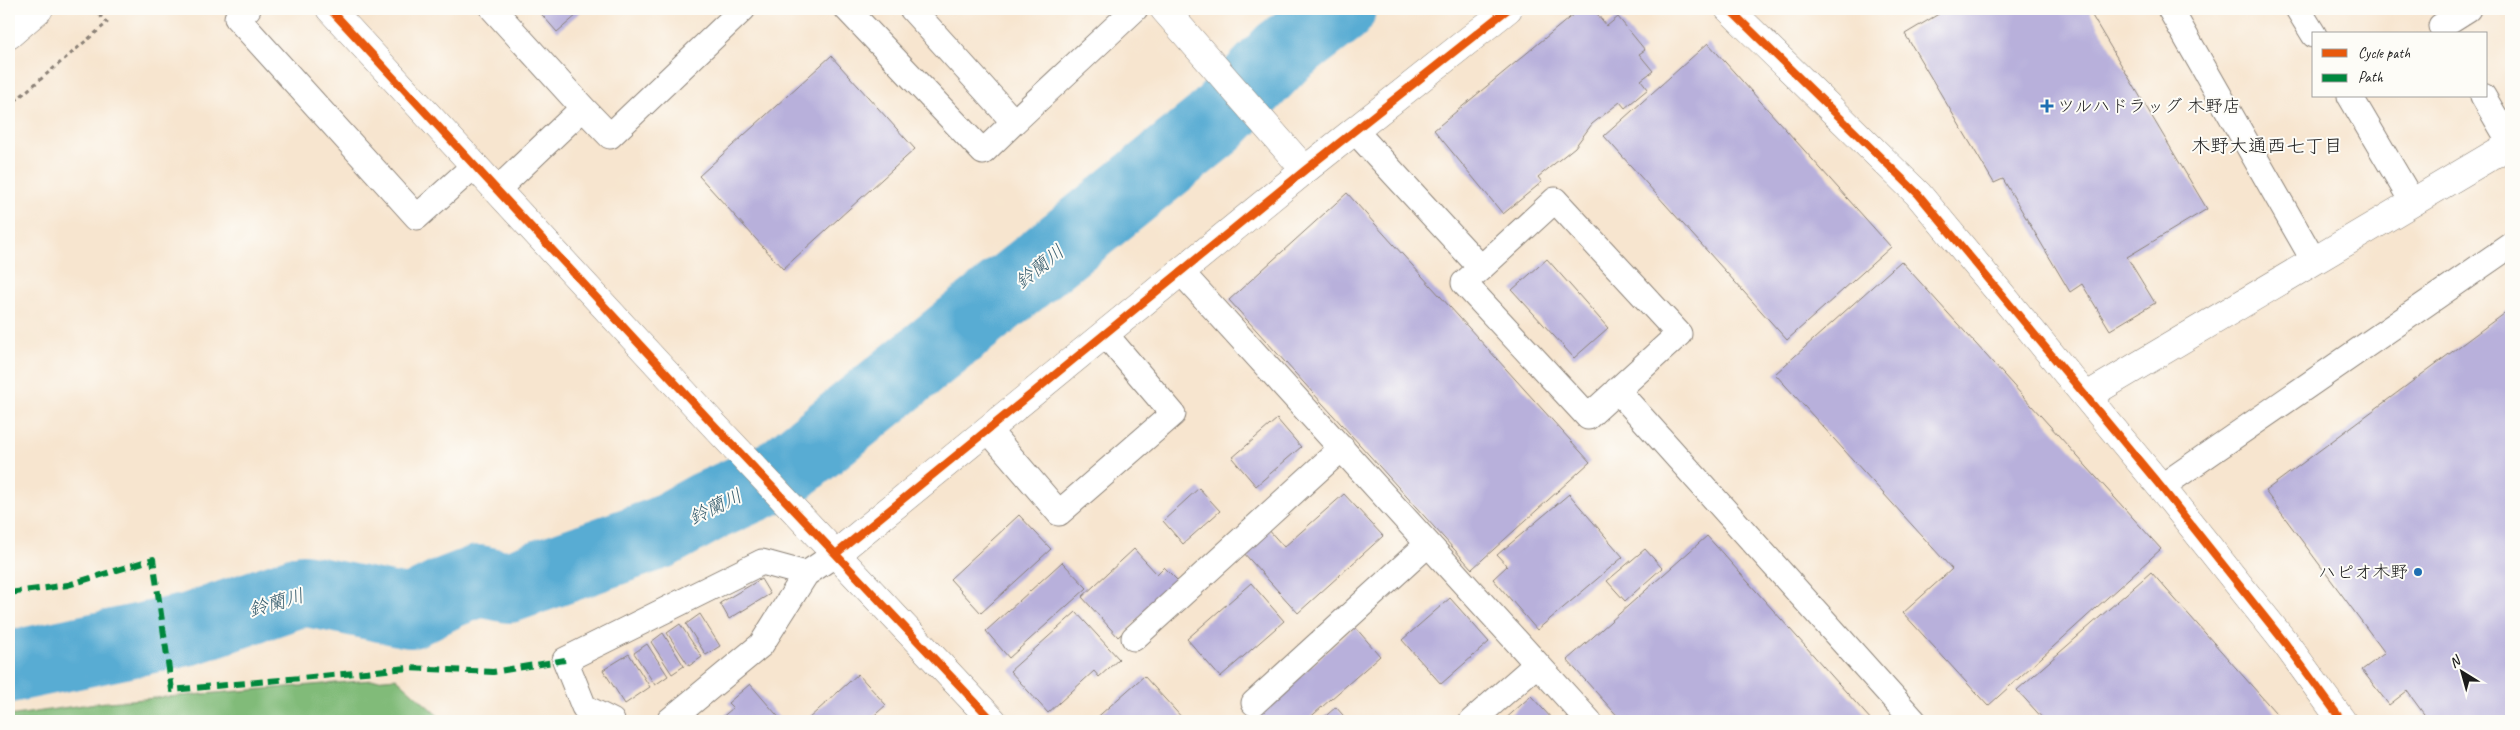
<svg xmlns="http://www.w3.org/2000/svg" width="2520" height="730" font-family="Caveat,'Klee One',sans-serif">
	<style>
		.forest { fill: #81bb79; stroke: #4e6c4a }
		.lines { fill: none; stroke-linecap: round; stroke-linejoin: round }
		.river { stroke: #58acd3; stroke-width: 72 }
		.building { fill: #b8b0db }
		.service-casing { stroke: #8a8076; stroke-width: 27 }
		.minor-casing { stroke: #8a8076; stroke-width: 29 }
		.tertiary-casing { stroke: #8a8076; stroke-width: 29 }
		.path { stroke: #8a8076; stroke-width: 3; stroke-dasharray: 4 4; stroke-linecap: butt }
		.service { stroke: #fff; stroke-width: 25 }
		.minor { stroke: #fff; stroke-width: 28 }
		.tertiary { stroke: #fff; stroke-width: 28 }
		.quiet { stroke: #00873e; stroke-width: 6; stroke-dasharray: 12 6; stroke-linecap: butt }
		.cycleway-casing { stroke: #fdfcf7; stroke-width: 11 }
		.cycleway { stroke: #e8590c; stroke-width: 8 }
		.poi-dot { fill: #1f6fb2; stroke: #fdfcf7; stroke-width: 2 }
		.labels { text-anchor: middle; stroke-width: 4; stroke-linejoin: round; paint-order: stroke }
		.poi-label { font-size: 18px; fill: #1c1c1c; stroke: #fdfcf7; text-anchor: start }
		.neighbourhood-label { font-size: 19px; fill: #1c1c1c; stroke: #fdfcf7 }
		.water-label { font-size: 19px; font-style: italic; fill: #375d6e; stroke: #fdfcf7 }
	</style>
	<rect width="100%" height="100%" fill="#fdfcf7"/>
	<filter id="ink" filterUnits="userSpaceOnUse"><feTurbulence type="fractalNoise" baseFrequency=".02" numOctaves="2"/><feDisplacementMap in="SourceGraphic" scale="10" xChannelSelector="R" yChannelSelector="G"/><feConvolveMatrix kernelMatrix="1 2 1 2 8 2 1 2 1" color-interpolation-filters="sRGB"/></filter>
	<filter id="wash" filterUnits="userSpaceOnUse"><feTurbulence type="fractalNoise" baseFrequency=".0096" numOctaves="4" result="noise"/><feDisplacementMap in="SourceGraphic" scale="20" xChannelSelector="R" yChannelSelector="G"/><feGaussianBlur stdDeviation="1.12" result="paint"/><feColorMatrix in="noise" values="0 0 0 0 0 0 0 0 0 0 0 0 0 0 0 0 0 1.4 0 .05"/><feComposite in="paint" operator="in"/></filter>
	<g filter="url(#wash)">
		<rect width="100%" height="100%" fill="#f7e5cf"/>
		<path class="forest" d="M396,678l48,43h-435v-5l87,-13z"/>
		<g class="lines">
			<path class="river" d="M9,667l181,-38 113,-39 107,22 40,-20 29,-11 30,6 151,-54 47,-26 75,-34 432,-349 68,-71 58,-44"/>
		</g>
		<g id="blocks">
			<path class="building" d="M537,9h47l-27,23z
				M1580,9h13l14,17 11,-9 27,33 -6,4 14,17 -12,9 7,9 -23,19 -5,-6 -28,22 -17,23 -37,30 4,5 -39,32 -69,-84z
				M1947,9h141l119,200 -80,48 28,46 -45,27 -28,-46 -12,8 -67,-113 -9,4 -89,-149z
				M1708,43l183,204 -104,93 -183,-204z
				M831,56l84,93 -132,120 -84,-93z
				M1347,193l243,269 -118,107 -243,-269z
				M1547,259l61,69 -34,30 -62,-68z
				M1901,261l260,288 -173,157 -85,-93 49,-44 -177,-195z
				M2511,308v413h-82l-22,-30 -18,14 -27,-35 23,-17 -120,-162z
				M1277,419l24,28 -45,39 -24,-28z
				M1199,488l21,23 -37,33 -20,-23z
				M1344,494l39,42 -85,77 -56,-62 25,-23 17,19z
				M1569,494l54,63 -86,73 -44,-51 14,-13 -10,-11z
				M1019,515l32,34 -70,64 -31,-34z
				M1707,536l165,185h-250l-55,-61z
				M1134,549l23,25 7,-7 15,15 -61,55 -36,-40z
				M1645,549l17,19 -37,33 -18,-20z
				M1062,562l25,26 -78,70 -23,-27z
				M2151,572l132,149h-238l-28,-31z
				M761,579l9,15 -41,25 -9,-16z
				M1251,583l33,38 -64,56 -33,-38z
				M1450,598l39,44 -48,42 -39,-44z
				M1076,612l43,47 -20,18 -5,-6 -46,42 -38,-42z
				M700,614l20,32 -14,9 -20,-31z
				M680,624l22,33 -13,9 -22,-33z
				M1355,627l25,29 -74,65h-41l-7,-8z
				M663,633l21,33 -12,8 -21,-32z
				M647,644l21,32 -13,9 -21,-32z
				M629,654l21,33 -25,17 -22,-34z
				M858,674l28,31 -18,16h-58l-2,-2z
				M1144,676l41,45h-92z
				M750,684l32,37h-60l-2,-2 13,-11 -5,-5z
				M1531,696l23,25h-51z
				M1336,707l12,14h-28z"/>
		</g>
	</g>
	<g filter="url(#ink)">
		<use href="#blocks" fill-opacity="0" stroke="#8a8076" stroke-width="1"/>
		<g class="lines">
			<g class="service-casing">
				<path id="service" d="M248,9l-11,9 180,199 58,-52
					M493,9l90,99
					M847,9l136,143 31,-30
					M912,9l102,113 121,-113
					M2170,9l144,252
					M2298,9l16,26
					M2441,26l27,-17
					M2350,96l63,107
					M2483,96l28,48
					M1355,131l126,137 74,-68 124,134 -91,83 -124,-134 17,-15
					M497,190l86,-82 27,28 133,-127
					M1181,272l408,449
					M1617,390l297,331
					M988,430l71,83 114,-99 -68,-80
					M2161,487l350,-242
					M1134,638l208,-190
					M1254,703l174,-159
					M612,721l-28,-14 -19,-47 197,-98 44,12
					M669,721l92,-76 45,-71 31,-21
					M1472,721l65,-57"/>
			</g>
			<g class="minor-casing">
				<path id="minor" d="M330,9l383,415 280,297
					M1164,9l141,161
					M1729,9l189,185 243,293 125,157 56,77
					M2087,396l424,-252
					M837,553l468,-383 203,-161"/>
			</g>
			<g class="tertiary-casing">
				<path id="tertiary" d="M9,35l30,-26"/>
			</g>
			<path class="path" d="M9,106l98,-83 -13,-14"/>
			<use href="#service" class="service"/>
			<use href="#minor" class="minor"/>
			<use href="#tertiary" class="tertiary"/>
			<path class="quiet" d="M9,593l59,-8 85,-26 19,131 236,-22 85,4 72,-12"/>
			<g class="cycleway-casing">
				<path id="cycleway" d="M330,9l383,415 280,297
					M1729,9l189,185 243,293 125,157 56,77
					M837,553l468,-383 203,-161"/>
			</g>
			<use href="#cycleway" class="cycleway"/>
		</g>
	</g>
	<g class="poi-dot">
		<path d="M2044.5 98.5h5v5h5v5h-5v5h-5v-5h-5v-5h5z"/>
		<circle cx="2418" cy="572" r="5"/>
	</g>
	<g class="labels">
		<g class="poi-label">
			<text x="2057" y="112">ツルハドラッグ 木野店</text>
			<text x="2408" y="578" text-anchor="end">ハピオ木野</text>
		</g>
		<g class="neighbourhood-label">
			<text x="2267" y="152">木野大通西七丁目</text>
		</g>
		<g class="water-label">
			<text transform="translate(1039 266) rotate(-39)" y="7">鈴蘭川</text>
			<text transform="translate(715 506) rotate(-26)" y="7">鈴蘭川</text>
			<text transform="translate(276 602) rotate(-16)" y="7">鈴蘭川</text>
		</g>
	</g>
	<rect width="2520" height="730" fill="none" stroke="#fdfcf7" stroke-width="30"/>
	<rect x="2312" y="32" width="175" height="65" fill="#fdfcf7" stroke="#a3a29f"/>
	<rect x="2322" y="49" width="25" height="8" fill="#e8590c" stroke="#a3a29f"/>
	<text x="2358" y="58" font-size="15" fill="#1c1c1c">Cycle path</text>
	<rect x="2322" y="74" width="25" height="8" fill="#00873e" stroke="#a3a29f"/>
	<text x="2358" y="82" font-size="15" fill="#1c1c1c">Path</text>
	<g transform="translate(2462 672) rotate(323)" stroke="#fdfcf7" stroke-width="4" paint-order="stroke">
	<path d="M0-4L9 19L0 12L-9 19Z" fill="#1c1c1c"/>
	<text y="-8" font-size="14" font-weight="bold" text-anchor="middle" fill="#1c1c1c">N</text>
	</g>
</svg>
